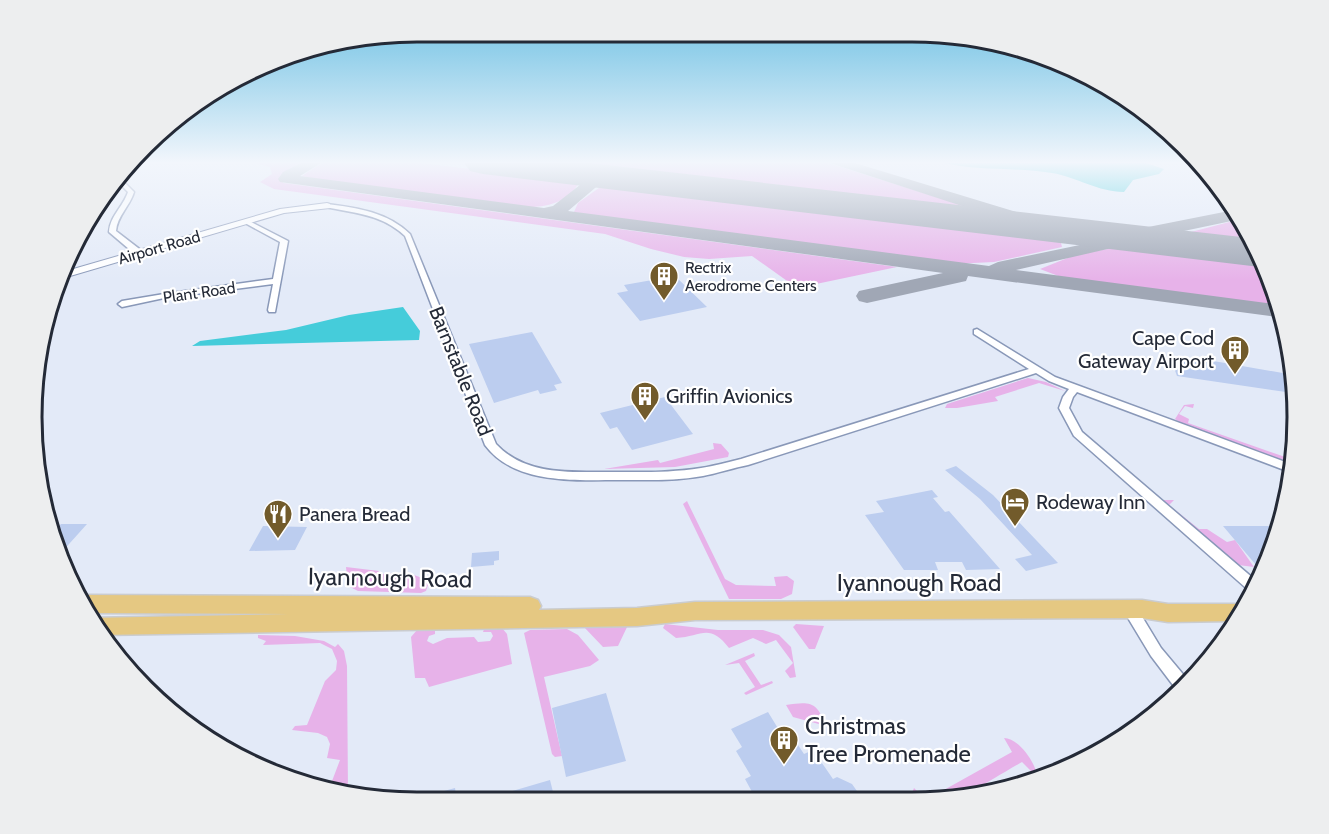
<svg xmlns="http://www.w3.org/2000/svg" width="1329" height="834" font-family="Cabin,sans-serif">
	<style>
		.green { fill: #e7b2e9 }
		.water { fill: #45ccda }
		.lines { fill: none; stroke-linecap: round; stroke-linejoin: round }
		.taxiway { fill: #a0a7b5; fill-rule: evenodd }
		.runway { fill: #a0a7b5; fill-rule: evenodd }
		.building { fill: #bccdef }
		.minor-casing { stroke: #8998b8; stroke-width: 3 }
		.tertiary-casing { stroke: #8998b8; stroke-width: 2 }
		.primary-casing { stroke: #cacccf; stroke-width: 3 }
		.minor { fill: #fff; fill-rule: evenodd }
		.tertiary { fill: #fff; fill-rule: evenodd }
		.primary { fill: #e5c882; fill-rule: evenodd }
		.labels { text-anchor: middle; stroke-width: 4.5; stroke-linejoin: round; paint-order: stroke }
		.far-street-label { font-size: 16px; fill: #242a37; stroke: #fff }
		.far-poi-label { font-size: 16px; fill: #242a37; stroke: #fff; text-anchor: start }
		.poi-label { font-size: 20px; fill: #242a37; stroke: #fff; text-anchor: start }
		.street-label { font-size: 20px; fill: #242a37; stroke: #fff }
		.near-street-label { font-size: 24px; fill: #242a37; stroke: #fff }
		.near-poi-label { font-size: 24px; fill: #242a37; stroke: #fff; text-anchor: start }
		.rim { fill: none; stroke: #242a37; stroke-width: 3 }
	</style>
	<rect width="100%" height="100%" fill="#e3eaf8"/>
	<path class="green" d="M254,163h53l-27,13 -1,4 5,3 613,84 -100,21 -45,-32 -43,3 -25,-2 -33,-8 -46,-15 -331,-45 -14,-7 12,-8 -2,-7z
		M322,163h99l158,19c-11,23 -38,26 -60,25l-174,-22 -43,-9z
		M543,163h285l156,49h-14z
		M603,185l445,53 13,5 1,4 -68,15 -43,2 -301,-39 -76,-13 4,-9z
		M1241,219l5,6 6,19 -47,-6 -14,-6z
		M1113,248l146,15 15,44 -166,-22 -47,-8 -21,-8 35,-14z
		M1028,378l18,4 19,9 -26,-8 -44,14 3,4 -41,7h-12l2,-4z
		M1194,404l-1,4 -8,-2 -6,8 10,5 -1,4 100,35v5l-104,-38 -9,-6 9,-14z
		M713,443l8,1 8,9 -1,4 -53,10 -71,2 54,-9 2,3 54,-14z
		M1162,500h12l-5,5 30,24h8l20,13 8,-2 19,27 -16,-2z
		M687,501l38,78 11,6 40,1 -2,-9 13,-1 7,5 -2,13 -11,5h-52l-46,-95z
		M346,567l33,4 -1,3c14,0 43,-4 50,11l-2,6 -5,2 -63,-2 -10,-5z
		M665,624l53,6h45l16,5 12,12 5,30 -6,1 -5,-7 8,-8 -17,-23 -10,4 -13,-6 -24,10c-20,-26 -28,-11 -53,-10l-13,-10z
		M796,624l28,2 -9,23h-6l-16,-22z
		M628,625l-10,21 -15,1 -20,-21z
		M502,628l5,6 5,30 -83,23 -4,-9h-10l-4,-41 6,-7 18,-1v5l-6,2 -2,5 6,3 14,-6 27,-1 4,5 12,-1 3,-5 -2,-4h-8l1,-3z
		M567,629l11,6 21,25 -9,6 -46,11 18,79 -7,1 -3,-3 -28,-121 6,-3z
		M258,635l37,1 29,5 11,6 3,-3 6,7 3,15 1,128 -19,-5 11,-29 -13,-2 3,-14 -3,-7 -9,-4 -26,-3 3,-4 12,-1 18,-44 11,-11 1,-9 -5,-12 -12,-6 -57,2 3,-4 -8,-3z
		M754,653l1,3 -10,5 16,24 11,-4 1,2 -27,12 -2,-2 11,-6 -16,-24 -14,2z
		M786,705c25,-4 31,-3 40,21l-33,-9z
		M1004,738c14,0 30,23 32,34h-4l-10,-10c-36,20 -59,40 -101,40l-9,-9 2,-5 12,12 86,-48z"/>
	<path class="water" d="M944,163h202l18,6 -5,5 -26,6 -9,12c-26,0 -47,-15 -72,-19 -36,-6 -73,-2 -108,-10z
		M403,307l17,24 -1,9 -227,6 8,-5 86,-11 63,-15z"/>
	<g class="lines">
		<path class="taxiway" d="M301,163h20l-21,13 244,32 9,-2 32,-25 -9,-6 8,-5 15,6 3,6 -34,29 421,55 9,-4 125,-26 10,-6 101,-20 7,9 -81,17 5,5 -3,4 -50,3 -96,22 257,34 4,13 -309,-41 -2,5 -99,22 -8,-2 -3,-5 3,-5 84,-18 -663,-91 -2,-3 5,-7z
			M830,163h25l207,63 2,4 -9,6 -7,-2z"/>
		<path class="runway" d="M464,163h125l661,75 10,29 -777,-93 -13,-3z"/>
	</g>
	<path class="building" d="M675,276l32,31 -67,14 -23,-28 11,-2 -4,-6z
		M532,332l30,51 -8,2 3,5 -17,4 -2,-4 -44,13 -25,-59z
		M1171,359l32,3 -1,-3 92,16 -1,18 -116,-17z
		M665,397l28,37 -61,16 -15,-23 -7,2 -10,-16z
		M956,466l37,29 65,68 -32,8 -11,-12 17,-4 -52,-56 -35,-29z
		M932,490l6,7 -5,1 12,14 4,-1 51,58 -34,1 -4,-8h-27l3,8h-34l-39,-55 19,-3 -8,-11z
		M61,524h26l-26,29 -9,-19z
		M263,526l44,1 -12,23 -46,1z
		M1223,526h57l-19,39h-5z
		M499,551v9l-5,1v4l-23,2 1,-14z
		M606,693l20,68 -60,16 -14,-69z
		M768,712l11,18 7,-3 18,27 9,-4 20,29 4,-2 15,7 12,17h-107l-12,-22 6,-3 -15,-25 6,-4 -11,-18z
		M550,780l5,20h-46v-8z
		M455,788l2,12 -35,-1v-2z"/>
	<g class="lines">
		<g class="minor-casing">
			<path id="minor" d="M113,180l13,4 8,8c-4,14 -17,24 -18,39l26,20v4h-6l-27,-23c1,-16 14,-25 19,-40l-6,-6 -11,-3z
				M327,204c31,4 60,8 83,30l86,210c29,31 73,28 113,28 30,0 61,1 92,-4 13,-2 27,-6 40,-9l288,-90 -55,-35v-4l3,-1 78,48 233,86 -1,8 -210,-79 -4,5 -4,11 13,24 172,147 -5,10 -3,-1 -172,-152 -15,-28 4,-11 6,-8 -20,-8 -13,-8 -288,92c-15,3 -30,8 -45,11 -28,5 -56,4 -84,4 -44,0 -104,5 -134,-35l-80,-209c-23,-22 -51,-23 -80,-29l-1,-1z
				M247,220l41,21 -13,71h-6l-1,-2 5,-26 -109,14 -42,9 -4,-3 4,-3 42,-7 109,-15 7,-37 -35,-19 -1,-1z
				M1130,603l5,2 26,43 26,31 -11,10 -25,-33 -26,-43 -2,-4 2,-4z"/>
		</g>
		<g class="tertiary-casing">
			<path id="tertiary" d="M327,203l3,1v4l-46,5 -224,66 3,-7 217,-63z"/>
		</g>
		<g class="primary-casing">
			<path id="primary" d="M84,595l446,2 8,3 3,6 -2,4 98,-2 58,-6 447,-2 26,4h73l-8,17 -65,1 -26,-4 -447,2 -58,6 -537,9 -10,-17 199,-4 -201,-1 -7,-17z"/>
		</g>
		<use href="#minor" class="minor"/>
		<use href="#tertiary" class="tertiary"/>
		<use href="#primary" class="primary"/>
	</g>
	<linearGradient id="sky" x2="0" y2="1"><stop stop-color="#67bee2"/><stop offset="0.58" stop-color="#f2f6fc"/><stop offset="1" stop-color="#f2f6fc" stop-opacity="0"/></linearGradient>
	<rect width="1329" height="280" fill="url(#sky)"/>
	<defs>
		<g id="building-pin" transform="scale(1.5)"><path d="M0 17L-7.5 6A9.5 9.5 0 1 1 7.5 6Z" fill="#725b2b" stroke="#fff"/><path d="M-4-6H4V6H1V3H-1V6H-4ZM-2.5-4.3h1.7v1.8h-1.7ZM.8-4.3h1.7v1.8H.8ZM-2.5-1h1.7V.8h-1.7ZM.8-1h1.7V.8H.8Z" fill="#fff"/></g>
		<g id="hotel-pin" transform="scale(1.5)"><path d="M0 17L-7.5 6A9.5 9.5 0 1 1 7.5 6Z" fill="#725b2b" stroke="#fff"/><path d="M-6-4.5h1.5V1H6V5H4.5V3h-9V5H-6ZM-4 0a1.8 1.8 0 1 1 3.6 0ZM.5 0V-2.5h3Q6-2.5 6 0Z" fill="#fff"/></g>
		<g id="restaurant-pin" transform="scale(1.5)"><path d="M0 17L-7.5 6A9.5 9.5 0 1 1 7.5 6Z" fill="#725b2b" stroke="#fff"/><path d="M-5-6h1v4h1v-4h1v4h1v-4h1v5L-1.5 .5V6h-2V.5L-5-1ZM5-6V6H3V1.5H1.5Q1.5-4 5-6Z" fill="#fff"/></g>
	</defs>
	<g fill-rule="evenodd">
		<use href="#building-pin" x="664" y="276"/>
		<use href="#building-pin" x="1235" y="350"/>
		<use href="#building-pin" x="645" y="396"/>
		<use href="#hotel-pin" x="1015" y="502"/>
		<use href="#restaurant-pin" x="278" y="514"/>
		<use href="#building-pin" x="784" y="740"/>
	</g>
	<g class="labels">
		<g class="far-street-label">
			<text transform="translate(159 247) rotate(-16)" y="6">Airport Road</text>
			<text transform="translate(199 292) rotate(-8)" y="6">Plant Road</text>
		</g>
		<g class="far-poi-label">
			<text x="685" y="273">Rectrix<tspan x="685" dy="18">Aerodrome Centers</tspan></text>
		</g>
		<g class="poi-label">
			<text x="1214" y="345" text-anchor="end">Cape Cod<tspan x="1214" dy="23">Gateway Airport</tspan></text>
			<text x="666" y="403">Griffin Avionics</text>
			<text x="1036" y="509">Rodeway Inn</text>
			<text x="299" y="521">Panera Bread</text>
		</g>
		<g class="street-label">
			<text transform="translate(461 371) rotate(68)" y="7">Barnstable Road</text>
		</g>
		<g class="near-street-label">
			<text transform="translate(390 578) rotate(1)" y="8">Iyannough Road</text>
			<text x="919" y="591">Iyannough Road</text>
		</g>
		<g class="near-poi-label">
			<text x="805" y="734">Christmas<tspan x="805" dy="28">Tree Promenade</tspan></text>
		</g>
	</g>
	<path d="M0 0H1329V834H0ZM417 42H912A375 375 0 0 1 1287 417V417A375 375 0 0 1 912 792H417A375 375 0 0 1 42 417V417A375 375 0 0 1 417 42Z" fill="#edeeef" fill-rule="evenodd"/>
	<path class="rim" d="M417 42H912A375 375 0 0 1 1287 417V417A375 375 0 0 1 912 792H417A375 375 0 0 1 42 417V417A375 375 0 0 1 417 42Z"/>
</svg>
